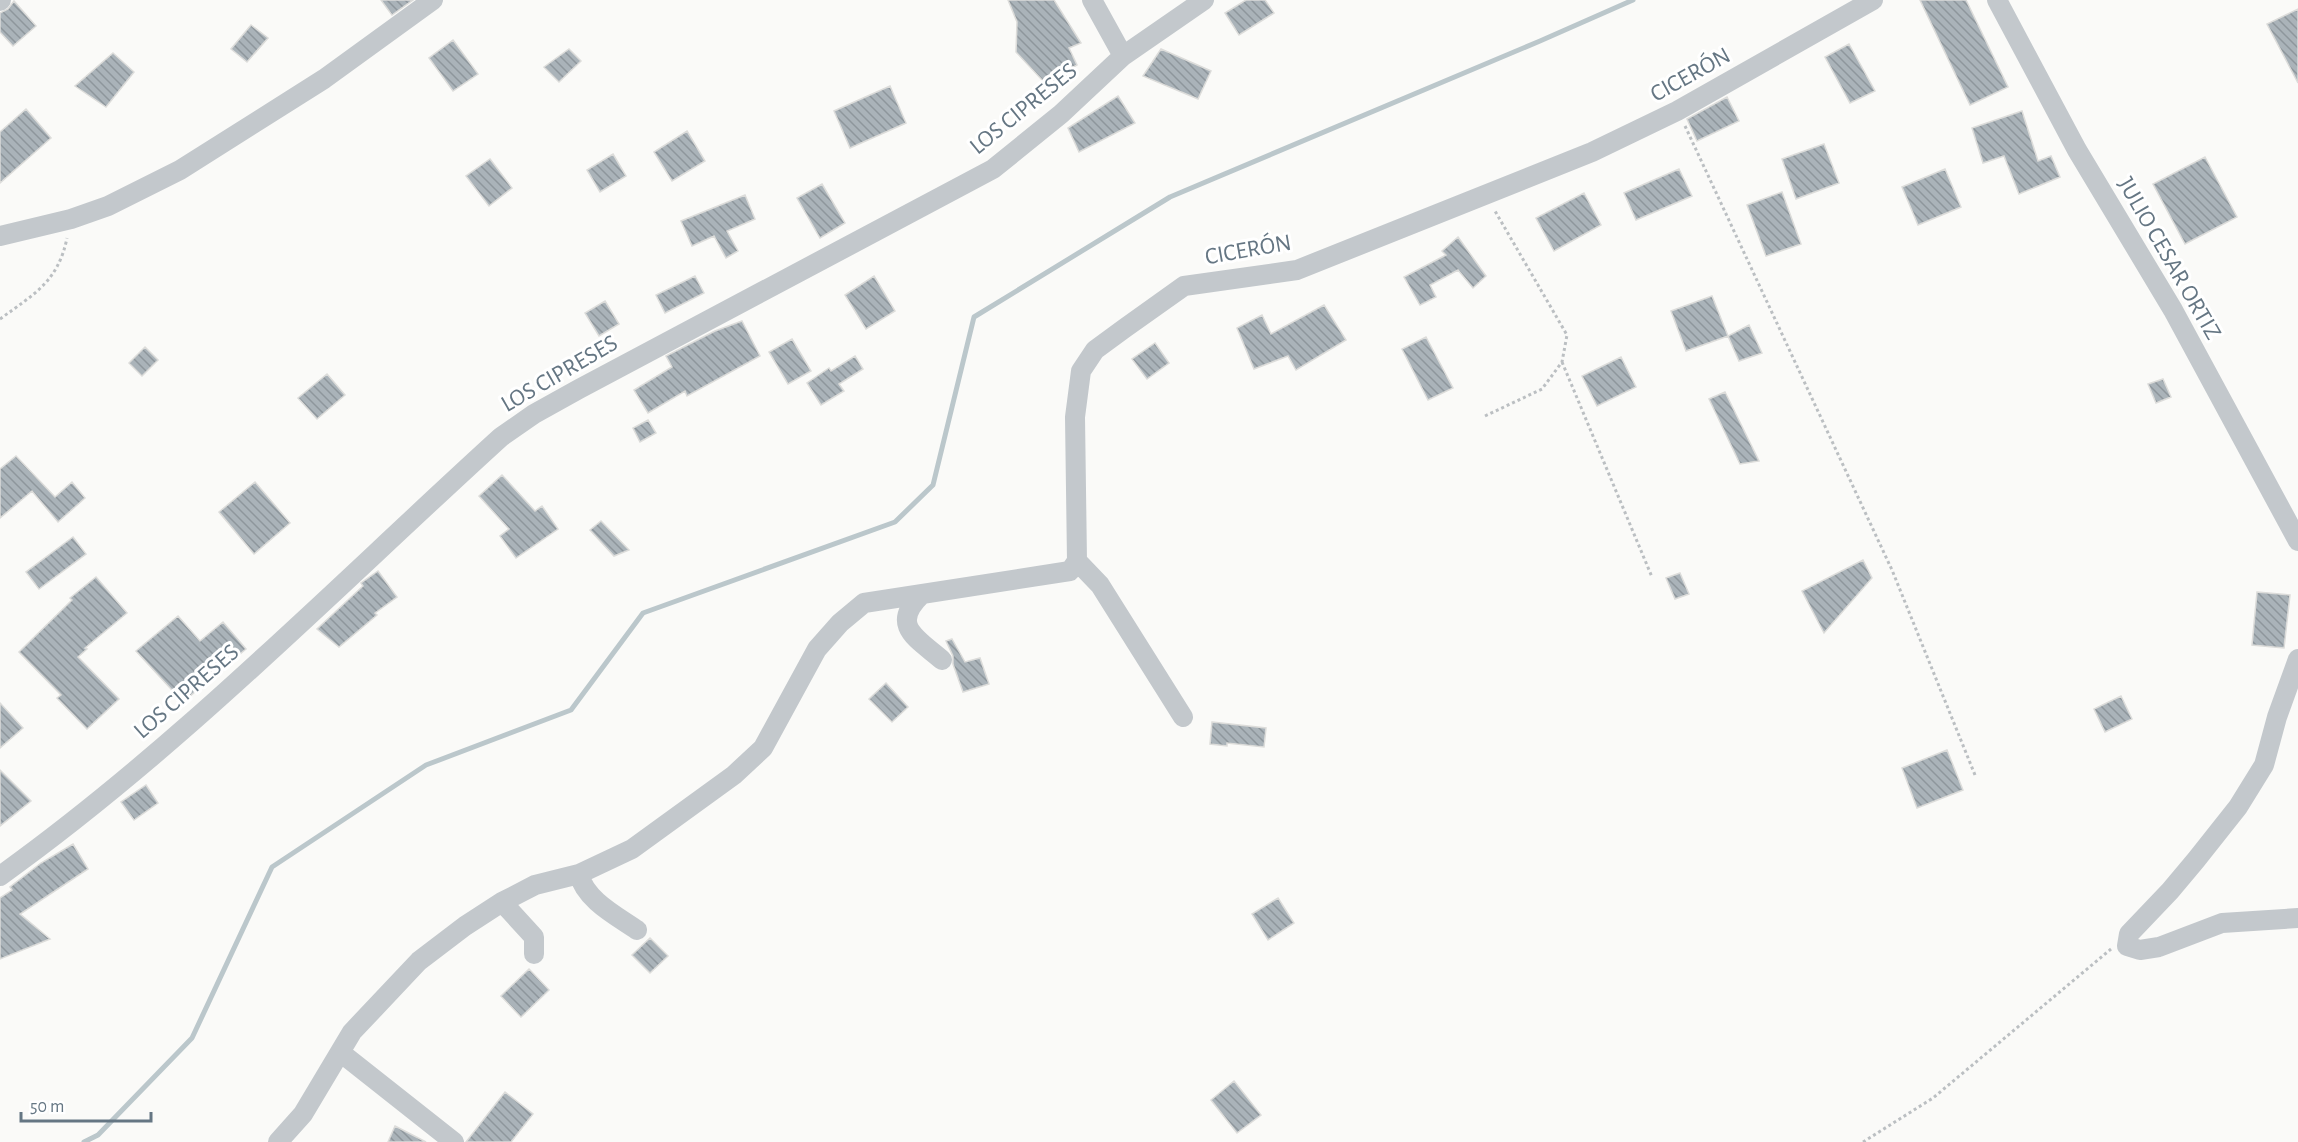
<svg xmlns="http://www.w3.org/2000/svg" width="2298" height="1142" font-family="'Alegreya Sans',sans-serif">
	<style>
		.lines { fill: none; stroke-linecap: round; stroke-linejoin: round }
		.stream { stroke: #bbc7cb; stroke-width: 5 }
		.building { fill: url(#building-back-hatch); stroke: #dcdcda; stroke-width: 1.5 }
		.path { stroke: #bbbfc2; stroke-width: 3; stroke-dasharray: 3 3; stroke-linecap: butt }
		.minor { stroke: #c3c8cc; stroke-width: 20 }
		.labels { text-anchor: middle; stroke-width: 6; stroke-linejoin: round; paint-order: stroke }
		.street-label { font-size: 24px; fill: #657683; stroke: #fff }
	</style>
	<defs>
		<pattern id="building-back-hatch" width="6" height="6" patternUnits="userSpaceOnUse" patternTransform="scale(1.5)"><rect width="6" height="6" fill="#aab3b9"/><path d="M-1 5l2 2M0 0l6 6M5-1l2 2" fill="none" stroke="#8e969c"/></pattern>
	</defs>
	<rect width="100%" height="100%" fill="#fafaf8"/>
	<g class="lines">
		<path class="stream" d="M84,1142l14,-7 94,-97 80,-171 154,-102 145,-55 72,-97 252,-91 38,-37 41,-168 196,-120 370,-156 93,-41"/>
	</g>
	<path class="building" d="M381,0h32l-21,15z
		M1008,0h46l27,43 -12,5 8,17 -9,5 6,8 -28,20 -2,-16 -28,-30 1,-30z
		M1246,0h19l9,13 -35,22 -14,-22z
		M1920,0h46l42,87 -38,18z
		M14,1l22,25 -23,20 -13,-14v-19l8,-4z
		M2298,9v74l-31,-59z
		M251,25l17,13 -21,24 -16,-13z
		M453,40l25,34 -25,17 -24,-33z
		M1849,44l26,47 -25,12 -25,-46z
		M569,49l12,12 -22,21 -15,-15z
		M1161,49l50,22 -13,28 -55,-23z
		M113,53l21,19 -28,35 -31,-21z
		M890,86l16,37 -56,25 -16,-37z
		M1118,96l17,27 -56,29 -11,-24z
		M1727,97l12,24 -42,20 -10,-22z
		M26,109l25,29 -51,45v-51z
		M2022,111l16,50 13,-5 9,21 -41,17 -15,-38 -21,7 -11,-35z
		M687,131l18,30 -33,20 -18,-29z
		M1824,144l15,39 -43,16 -14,-40z
		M613,154l13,22 -26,16 -13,-22z
		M2205,157l32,60 -52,27 -32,-60z
		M490,159l22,29 -23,18 -23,-30z
		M1679,169l13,27 -56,24 -12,-27z
		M1945,169l16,38 -43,18 -16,-38z
		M822,184l23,39 -25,15 -23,-40z
		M1782,192l19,52 -35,12 -19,-51z
		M1584,193l17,32 -47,26 -18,-33z
		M745,195l10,24 -28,12 11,20 -12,7 -12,-22 -22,10 -11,-25z
		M1458,237l28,39 -13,12 -15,-18 -28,15 6,12 -16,8 -16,-28 42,-22 -4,-4z
		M695,276l9,17 -39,20 -9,-18z
		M874,276l21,35 -29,18 -21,-34z
		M1712,296l16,40 -42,15 -15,-40z
		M605,301l14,23 -20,12 -14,-23z
		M1324,305l22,35 -50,30 -8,-14 -34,13 -17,-41 25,-13 9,19z
		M742,321l18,35 -73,40 -2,-5 -37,22 -14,-23 38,-23 -6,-11 49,-25z
		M1749,325l13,28 -23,8 -11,-25z
		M1426,337l27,51 -25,12 -26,-51z
		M792,339l19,32 -23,13 -19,-32z
		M1155,343l14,20 -22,16 -15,-20z
		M145,347l13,13 -16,16 -13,-13z
		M855,356l8,13 -24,15 5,7 -23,14 -14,-22 22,-15 2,3z
		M1621,357l15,30 -39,19 -15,-30z
		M327,374l18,21 -28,24 -19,-21z
		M2163,379l8,18 -15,6 -8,-19z
		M1725,392l34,69 -19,3 -31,-65z
		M648,420l8,13 -16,9 -7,-14z
		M16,456l39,41 17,-15 13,16 -27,24 -26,-31 -32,27v-49z
		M502,475l33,36 7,-5 16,23 -42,29 -16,-22 9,-7 -30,-33z
		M255,482l35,41 -36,31 -35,-42z
		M601,521l28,29 -15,6 -24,-26z
		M73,537l13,17 -47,35 -13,-17z
		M1863,560l9,18 -48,55 -22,-42z
		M378,571l19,26 -22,16 2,2 -38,32 -22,-18 46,-43 -2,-3z
		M1680,573l9,21 -14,5 -9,-21z
		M96,577l31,36 -42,35 2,1 -9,8 41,42 -32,30 -30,-31 4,-3 -42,-43 53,-52 -2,-2z
		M2257,592l33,3 -6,53 -32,-3z
		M178,616l22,25 23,-19 23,27 -63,53 -47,-51z
		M952,639l13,23 15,-4 9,26 -26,8 -10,-28v-8l-7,-15z
		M886,683l22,24 -16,15 -23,-23z
		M2121,696l11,23 -27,13 -11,-23z
		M0,703l23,25 -23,20z
		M1212,722l54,6 -2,19 -37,-4v3l-17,-2z
		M1947,750l16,40 -46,18 -15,-40z
		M0,770l31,31 -31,25z
		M146,785l12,18 -24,17 -13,-18z
		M73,844l15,25 -68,45 30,25 -50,20v-61l12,-8 -2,-3 31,-24z
		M1278,898l16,25 -26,17 -16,-26z
		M650,938l18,18 -18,17 -18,-18z
		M529,969l20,21 -28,27 -20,-21z
		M1234,1081l27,34 -24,18 -26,-33z
		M505,1092l28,22 -22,28h-45z
		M395,1126l31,16h-38z"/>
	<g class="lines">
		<path class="path" d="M1685,126l207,444 83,205
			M0,319c34,-25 58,-37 67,-81
			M1562,362l90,215
			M1485,416l57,-27 20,-27 5,-27 -72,-124
			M1863,1142l70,-44 178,-149"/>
		<path class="minor" d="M1092,0l31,56
			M1997,0l80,150 96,160 125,231
			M0,1l1,-1
			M0,236l71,-17 37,-13 72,-36 144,-91 109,-79
			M1077,561l23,24 83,132
			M921,595c-32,31 -3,44 21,65
			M2298,659l-21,58 -13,48 -26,42 -42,53 -26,31 -41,43 -2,12 13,4 19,-3 63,-24 76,-5
			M579,874c6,26 38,42 58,56
			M0,876c180,-129 337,-290 501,-439l33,-23 45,-25 414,-220 68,-55 62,-58 81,-56
			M502,902l32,35v17
			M340,1052l114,90
			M278,1142l25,-28 49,-82 67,-71 46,-35 37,-24 33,-17 44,-11 53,-25 102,-74 29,-27 54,-99 23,-26 24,-20 206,-32 7,-10 -2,-144 6,-46 14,-21 30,-22 59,-42 113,-16 295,-118 85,-41 196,-111"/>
	</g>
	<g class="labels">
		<g class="street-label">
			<text transform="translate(1690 74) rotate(-29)" y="8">CICERÓN</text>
			<text transform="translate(1023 108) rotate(-39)" y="8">LOS CIPRESES</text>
			<text transform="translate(1248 249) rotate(-10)" y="8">CICERÓN</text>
			<text transform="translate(2170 258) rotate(60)" y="8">JULIO CESAR ORTIZ</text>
			<text transform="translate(559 373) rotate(-30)" y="8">LOS CIPRESES</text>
			<text transform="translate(186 691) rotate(-41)" y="8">LOS CIPRESES</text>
		</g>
	</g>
	<path d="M21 1112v9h130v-9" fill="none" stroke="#657683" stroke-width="3"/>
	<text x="30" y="1112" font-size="18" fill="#657683" stroke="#ffffff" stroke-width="4.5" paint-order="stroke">50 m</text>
</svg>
